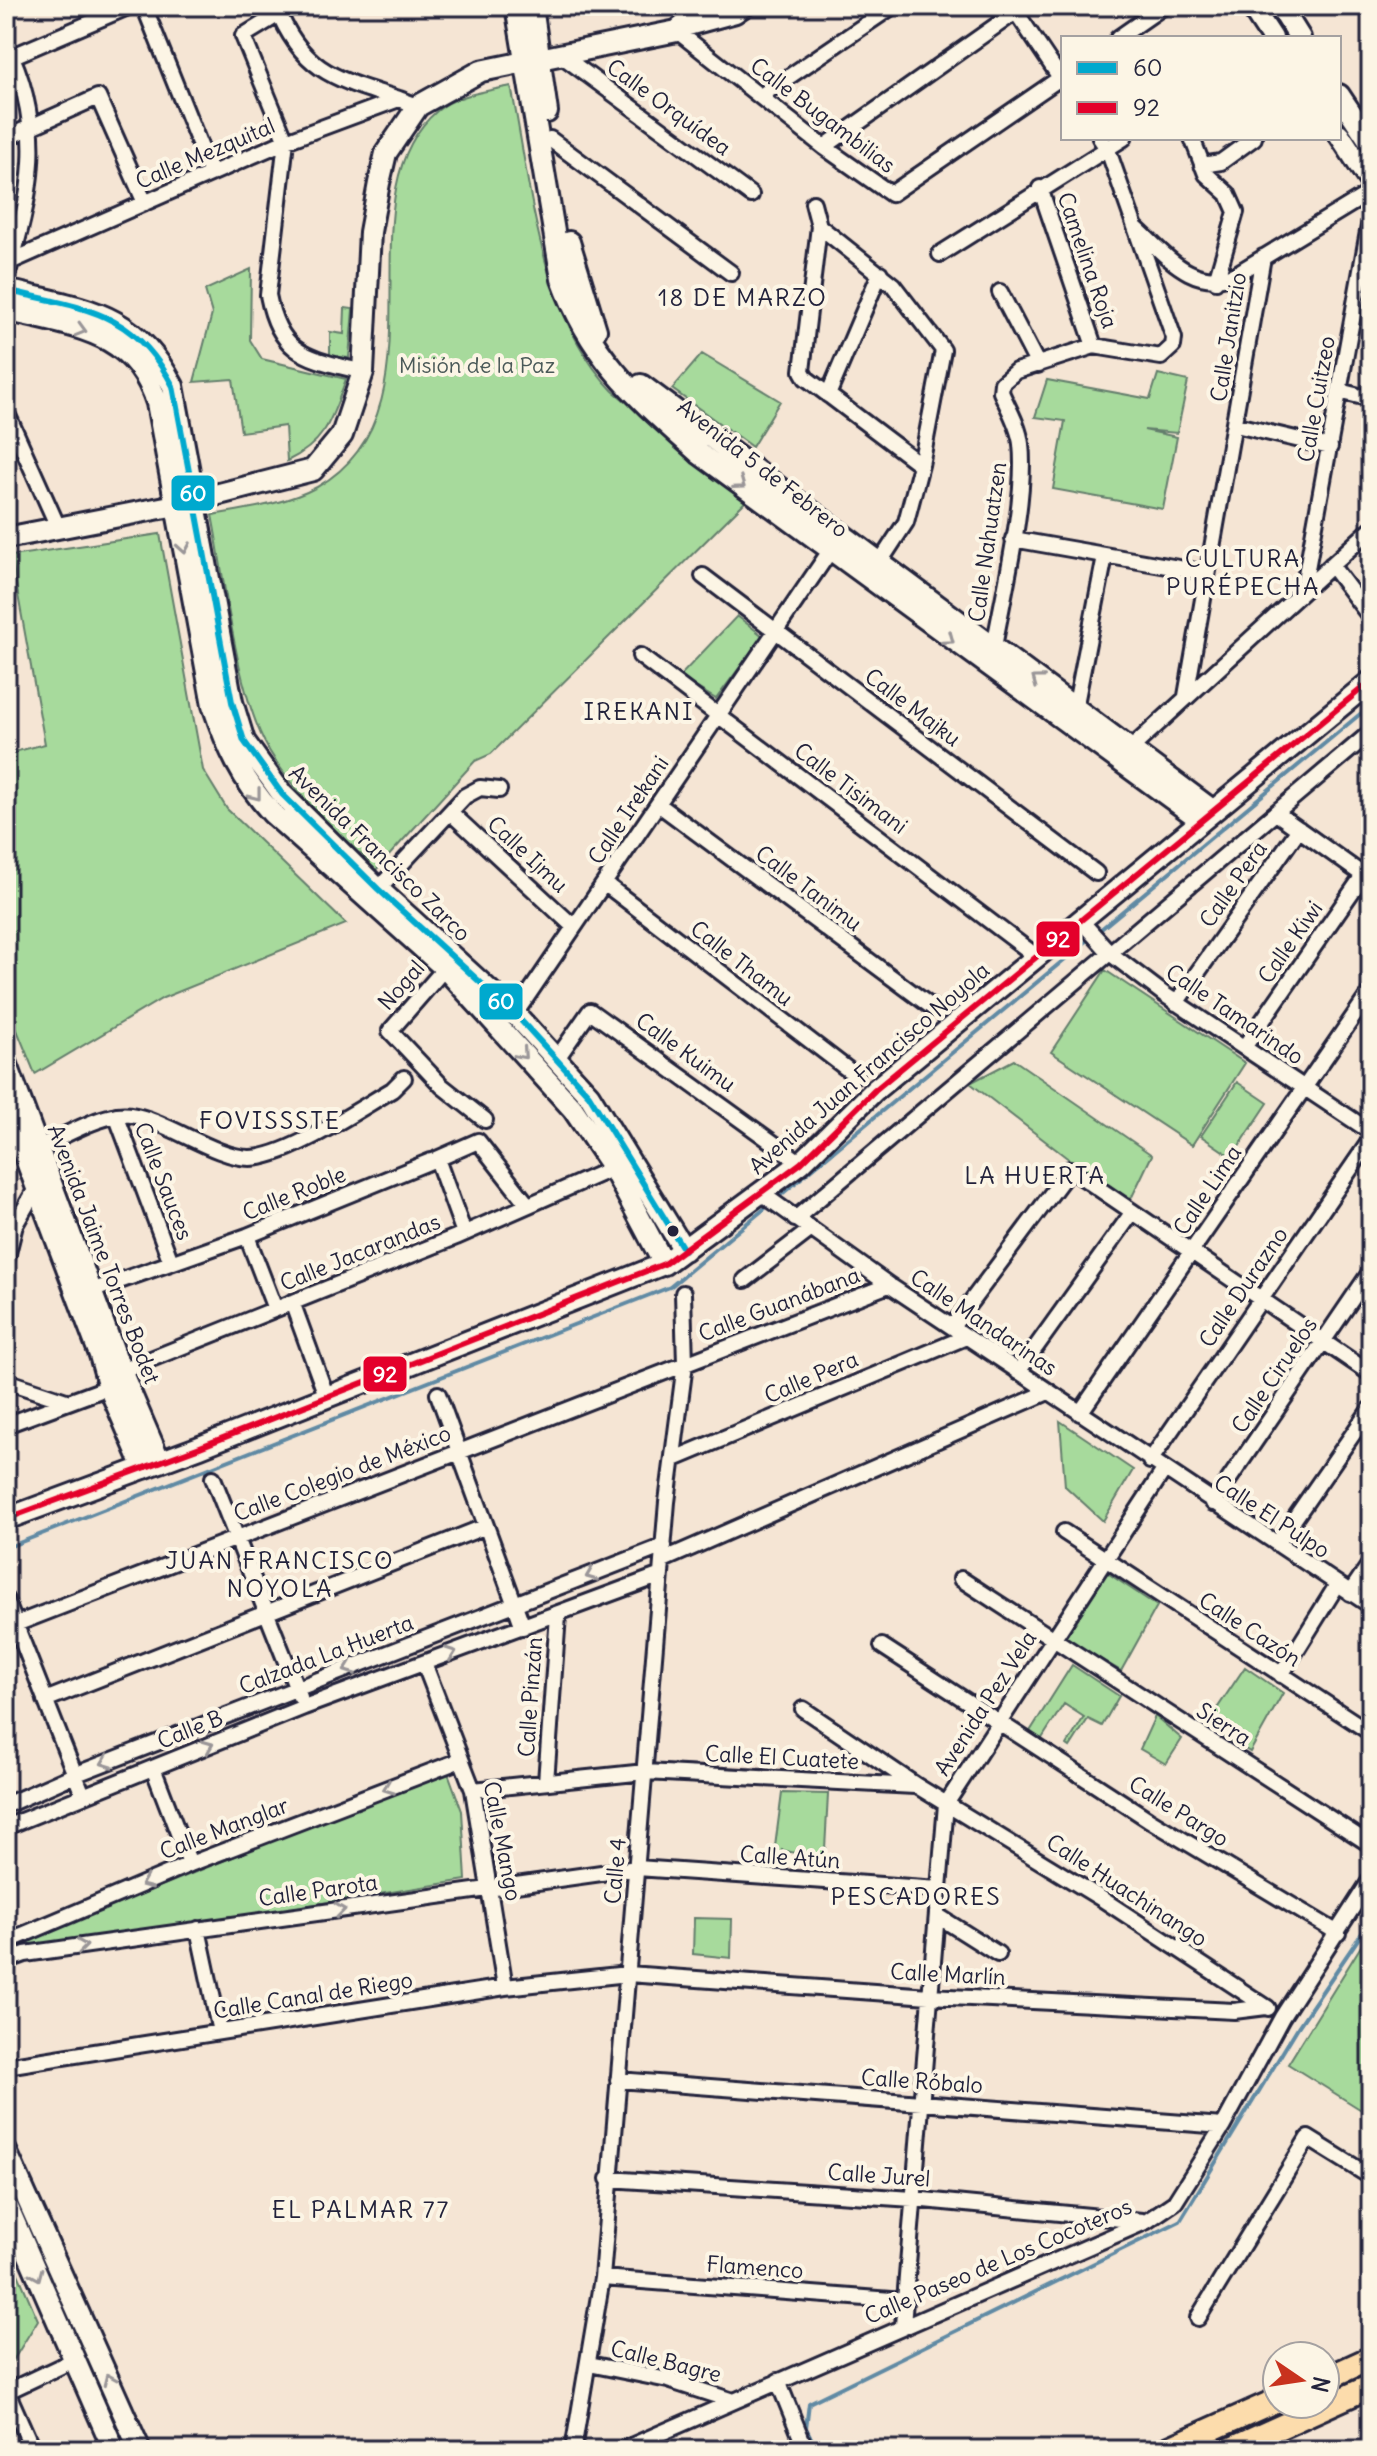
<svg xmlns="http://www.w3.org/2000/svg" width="1377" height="2456" font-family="Delius,sans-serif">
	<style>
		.green { fill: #a7da9c; stroke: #647e6c; stroke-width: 2 }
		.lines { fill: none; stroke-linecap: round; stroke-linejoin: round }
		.stream { stroke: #608aa4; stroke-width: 4 }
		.street-casing { stroke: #22223b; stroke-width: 20 }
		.secondary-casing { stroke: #22223b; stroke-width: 26 }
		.primary-casing { stroke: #22223b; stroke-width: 28 }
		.street { stroke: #fcf5e5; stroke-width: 14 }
		.secondary { stroke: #fcf5e5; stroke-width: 20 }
		.primary { stroke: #fcdcac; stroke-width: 22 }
		.bus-1-casing { stroke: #fcf5e5; stroke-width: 12 }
		.bus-2-casing { stroke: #fcf5e5; stroke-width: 12 }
		.bus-1 { stroke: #00a9ce; stroke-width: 6 }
		.bus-2 { stroke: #e4002b; stroke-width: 6 }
		.oneway { stroke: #9a9698 }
		.bus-dot { fill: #22223b; stroke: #fcf5e5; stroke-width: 3 }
		.labels { text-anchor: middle; stroke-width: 8; stroke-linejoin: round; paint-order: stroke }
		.street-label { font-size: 22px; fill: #22223b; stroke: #fcf5e5 }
		.park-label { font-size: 22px; fill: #4a5958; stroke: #fcf5e5 }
		.neighbourhood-label { font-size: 24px; letter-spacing: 2px; fill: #22223b; stroke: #fcf5e5 }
		.line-badge { stroke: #fcf5e5; stroke-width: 3 }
		.badge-label { font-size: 22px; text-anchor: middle; font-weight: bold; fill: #fff }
	</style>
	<rect width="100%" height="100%" fill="#f5e5d4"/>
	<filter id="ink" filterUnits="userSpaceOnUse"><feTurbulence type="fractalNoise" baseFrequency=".0125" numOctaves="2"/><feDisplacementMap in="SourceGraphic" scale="16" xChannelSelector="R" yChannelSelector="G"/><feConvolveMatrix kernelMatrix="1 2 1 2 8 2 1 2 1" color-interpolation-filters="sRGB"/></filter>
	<g filter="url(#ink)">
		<path class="green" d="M511,86c20,99 28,229 102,305l134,109 -256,254 -16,7 -100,110c-38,-38 -77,-73 -105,-119 -33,-54 -45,-171 -58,-237 34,-6 74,-11 105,-28 137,-78 19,-290 120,-376 18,-16 50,-20 74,-25z
			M251,269l-1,71 12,19 84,20c-14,38 -19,63 -59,82l-2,-35 -44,6 -8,-53 -39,3 18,-68 -7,-24z
			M345,308l8,1 -4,49 -19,-2v-24l14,2z
			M702,354l78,47 -28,46 -80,-58z
			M1158,374l30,7 -11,52 -33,-3 33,7 -14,72 -110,-20 12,-68 -30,-4 12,-37 103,19z
			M160,534l43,236 24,39 119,115 -183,74 -128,76 -29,-71v-249l39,-10 -34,-188z
			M737,616l26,20 -47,63 -37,-22z
			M1105,970l140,93 -53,82 -141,-93z
			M1014,1060l138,95 -22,46 -55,-37 -105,-81z
			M1237,1082l31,21 -36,54 -31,-21z
			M1060,1421l73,49 -30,51 -38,-35z
			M1106,1572l51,34 -36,65 -56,-33z
			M1072,1665l47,31 -17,30 -14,-7 -18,28 -3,-2 17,-28 -20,-13 -23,36 -12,-7z
			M1245,1667l38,26 -33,59 -44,-27z
			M1155,1716l27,23 -16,25 -26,-15z
			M447,1770l15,41 4,69 -429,69 -7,-6 3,-5z
			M782,1793l46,1 -4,73 -16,-2v-9l-26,-6 -3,13 -6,-1z
			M694,1918l38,1 -1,39 -38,-4z
			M1371,1930v186l-83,-52z
			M6,2246l32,74 -32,52z"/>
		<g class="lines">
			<path class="stream" d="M776,1199l595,-494
				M6,1548l664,-261 99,-82
				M817,2450l-11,-22 3,-25 371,-182 118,-194 73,-107"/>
			<g class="street-casing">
				<path id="street" d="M144,6l67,167
					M276,6c26,66 60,73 123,93
					M1012,6l51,76
					M279,14l-36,22 43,105 -18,154c12,62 41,63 95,77
					M681,30l55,-15 13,-9
					M677,31l147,116 67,47 172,-118
					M1118,38l46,-32
					M6,44c41,82 26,151 0,235
					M561,55l190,140
					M6,59l124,-53
					M762,95l131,-89
					M6,138l92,-41 47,106
					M1192,138l14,36 22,20 8,18 -20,69
					M550,139l181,134
					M824,147l200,-141
					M1202,165l19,-3 33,-24
					M1040,188l54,158
					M813,203l6,23 -17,145 4,7 115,87
					M819,226l74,59 50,65 -22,115 -15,57 -30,46
					M1136,228c30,27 57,64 100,46l135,-82
					M940,254l184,-116
					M12,261l274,-120 113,-42 19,7
					M1000,292l38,73
					M1339,391l32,8
					M828,395l52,-122
					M6,411l52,116
					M1236,425l94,22
					M1013,539l194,34
					M1331,565l40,53
					M703,576l393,297
					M1303,591l68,-376
					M990,653l4,-6c10,-56 33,-149 27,-203 -2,-18 -13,-36 -20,-52l1,-9 14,-12 78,-25 67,11 12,-11 1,-8 -66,-188 -8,-12
					M640,656l396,300
					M1186,696l77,-439
					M1075,709l30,-153
					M1126,753l245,-224
					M658,804l275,204
					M451,813l123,114
					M1276,813l94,67
					M604,883l251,192
					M378,889l87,-93 15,-8 19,2
					M1082,922l29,32 54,41 206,137
					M445,968l-55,63 52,55 43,34
					M1176,1003l123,-174
					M515,1014l315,-463
					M1245,1046l126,-182
					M558,1057l32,-46 211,152
					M116,1115l55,147
					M38,1147c25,-10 54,-28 80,-32 34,-6 93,43 132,43 37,0 109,-49 142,-68l12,-12
					M761,1193l128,92 482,321
					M795,1219l576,-487
					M464,1233l-27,-74 41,-18 50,64
					M247,1236l28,73
					M6,1261l9,-36 23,-40
					M745,1280l65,-50
					M91,1291l156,-55 184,-75
					M292,1302l34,93
					M952,1327l118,-158 301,205
					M121,1371l335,-134 157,-69
					M1018,1372l114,-159
					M6,1381l60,20
					M438,1394l85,233
					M1080,1413l291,-422
					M6,1425l103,-38
					M674,1459l292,-122
					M1150,1461l221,-322
					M213,1478l87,219
					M1213,1503l158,-232
					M1064,1532l307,201
					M1277,1544l94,-136
					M663,1560l385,-168
					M961,1579l410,266
					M1350,1593l21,-31
					M6,1600l77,195
					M16,1624l873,-339
					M882,1646l266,173 190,114
					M424,1663l49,127 32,197
					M1281,1675l56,-90
					M45,1700l439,-173
					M803,1709l114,77 185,113 166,109
					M153,1768l37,96
					M546,1782l12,-167
					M473,1790l172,-18 270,14
					M6,1805l68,-30 590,-229
					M6,1827l298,-120 357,-132
					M938,1916l60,38
					M198,1929l22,103
					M6,1942l184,-78 271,-104
					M6,1961l19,-7 612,-86 302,21
					M6,2066l499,-79 123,-13 301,22 305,15 32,-4
					M618,2080l605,46
					M608,2179l305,20 229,22
					M602,2278l303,23
					M1198,2318l110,-180 63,39
					M903,2325l43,-521 218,-334
					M589,2364l79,16 65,21
					M778,2381l28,69
					M6,2389l27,61
					M6,2392l68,-32
					M573,2450l29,-172 65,-776 18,-138 -2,-71
					M622,2450l525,-229 28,-19 48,-76 59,-109 89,-138"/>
			</g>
			<g class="secondary-casing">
				<path id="secondary" d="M516,6l46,273c29,81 77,120 138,175l501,366
					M532,6l15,106
					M1251,6l21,32
					M1280,6l20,32
					M1339,95l32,48
					M1339,134l32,49
					M569,242l27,88
					M6,290c77,19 127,19 167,96l59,316 12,39 38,53 96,95 137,125 74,81 95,155
					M6,310c66,17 128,19 151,93l56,302c14,42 29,75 59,108l173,155 128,141 40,59 51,96
					M641,385l571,425
					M6,538l170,-33 137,-35 29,-35 21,-63 7,-140 9,-49 7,-30 32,-47 63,-35 196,-40 30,-25
					M6,1062l115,309 39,91
					M6,1106l94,249 9,32 35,81
					M6,1519l194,-72 464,-183 137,-101 74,-73 496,-409
					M6,2151l134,299
					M6,2203l108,247"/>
			</g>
			<g class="primary-casing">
				<path id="primary" d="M1325,2379l46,-21
					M1165,2450l112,-50
					M1229,2450l142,-64"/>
			</g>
			<use href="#street" class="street"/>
			<use href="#secondary" class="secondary"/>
			<use href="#primary" class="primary"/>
			<g class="bus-1-casing">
				<path id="bus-1" d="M6,290c77,19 127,19 167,96l59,316 12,39 38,53 96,95 137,125 74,81 95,155"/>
			</g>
			<g class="bus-2-casing">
				<path id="bus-2" d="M6,1519l194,-72 464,-183 137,-101 74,-73 496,-409"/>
			</g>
			<use href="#bus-1" class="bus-1"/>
			<use href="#bus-2" class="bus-2"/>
		</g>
		<defs><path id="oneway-chevron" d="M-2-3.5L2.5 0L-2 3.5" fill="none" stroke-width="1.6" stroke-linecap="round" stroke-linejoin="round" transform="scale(2)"/></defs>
		<g class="oneway">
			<use href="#oneway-chevron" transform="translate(81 330) rotate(16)"/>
			<use href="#oneway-chevron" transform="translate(740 484) rotate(36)"/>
			<use href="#oneway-chevron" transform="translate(184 548) rotate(80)"/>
			<use href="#oneway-chevron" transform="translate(949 639) rotate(36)"/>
			<use href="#oneway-chevron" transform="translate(1037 680) rotate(-143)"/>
			<use href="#oneway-chevron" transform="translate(256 795) rotate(52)"/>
			<use href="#oneway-chevron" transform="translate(522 1054) rotate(48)"/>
			<use href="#oneway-chevron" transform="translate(591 1575) rotate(158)"/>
			<use href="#oneway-chevron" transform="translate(451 1653) rotate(-20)"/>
			<use href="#oneway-chevron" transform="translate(349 1669) rotate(159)"/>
			<use href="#oneway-chevron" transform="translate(208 1746) rotate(-22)"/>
			<use href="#oneway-chevron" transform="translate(106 1762) rotate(159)"/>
			<use href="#oneway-chevron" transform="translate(388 1788) rotate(159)"/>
			<use href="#oneway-chevron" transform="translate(146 1883) rotate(157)"/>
			<use href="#oneway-chevron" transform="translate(340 1910) rotate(-8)"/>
			<use href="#oneway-chevron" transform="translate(82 1946) rotate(-8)"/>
			<use href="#oneway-chevron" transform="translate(37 2275) rotate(67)"/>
			<use href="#oneway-chevron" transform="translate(109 2379) rotate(-114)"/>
		</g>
	</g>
	<circle class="bus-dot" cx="673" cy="1231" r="7"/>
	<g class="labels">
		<g class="street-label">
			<text transform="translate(669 107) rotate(36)" y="8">Calle Orquídea</text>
			<text transform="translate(823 115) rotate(37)" y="8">Calle Bugambilias</text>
			<text transform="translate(205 153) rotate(-23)" y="8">Calle Mezquital</text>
			<text transform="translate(1088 260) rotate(71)" y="8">Camelina Roja</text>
			<text transform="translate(1228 337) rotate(-81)" y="8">Calle Janitzio</text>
			<text transform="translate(1316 399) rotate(-80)" y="8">Calle Cuitzeo</text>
			<text transform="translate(763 468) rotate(38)" y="8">Avenida 5 de Febrero</text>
			<text transform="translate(987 542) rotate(-82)" y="8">Calle Nahuatzen</text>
			<text transform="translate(913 707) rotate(37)" y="8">Calle Majku</text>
			<text transform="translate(851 788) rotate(37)" y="8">Calle Tisimani</text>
			<text transform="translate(628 810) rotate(-56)" y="8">Calle Irekani</text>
			<text transform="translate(380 853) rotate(44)" y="8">Avenida Francisco Zarco</text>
			<text transform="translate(528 854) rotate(43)" y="8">Calle Ijmu</text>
			<text transform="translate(1233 884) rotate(-55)" y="8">Calle Pera</text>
			<text transform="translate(809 888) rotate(37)" y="8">Calle Tanimu</text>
			<text transform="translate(1290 942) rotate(-55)" y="8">Calle Kiwi</text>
			<text transform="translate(742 963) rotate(38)" y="8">Calle Thamu</text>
			<text transform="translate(401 985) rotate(-49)" y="8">Nogal</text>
			<text transform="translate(1235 1014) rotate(34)" y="8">Calle Tamarindo</text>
			<text transform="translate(686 1052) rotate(36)" y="8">Calle Kuimu</text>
			<text transform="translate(869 1068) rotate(-41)" y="8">Avenida Juan Francisco Noyola</text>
			<text transform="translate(164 1181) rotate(69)" y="8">Calle Sauces</text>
			<text transform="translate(1207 1190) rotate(-56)" y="8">Calle Lima</text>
			<text transform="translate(294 1193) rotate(-22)" y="8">Calle Roble</text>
			<text transform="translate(360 1252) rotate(-22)" y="8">Calle Jacarandas</text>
			<text transform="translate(104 1254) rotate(69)" y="8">Avenida Jaime Torres Bodet</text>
			<text transform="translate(1243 1287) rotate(-56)" y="8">Calle Durazno</text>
			<text transform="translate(779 1304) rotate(-21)" y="8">Calle Guanábana</text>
			<text transform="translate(984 1322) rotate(34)" y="8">Calle Mandarinas</text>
			<text transform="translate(1274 1375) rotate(-56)" y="8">Calle Ciruelos</text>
			<text transform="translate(811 1377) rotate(-23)" y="8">Calle Pera</text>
			<text transform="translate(342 1473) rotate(-21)" y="8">Calle Colegio de México</text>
			<text transform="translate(1272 1516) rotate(33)" y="8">Calle El Pulpo</text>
			<text transform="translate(1250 1629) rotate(33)" y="8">Calle Cazón</text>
			<text transform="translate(326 1654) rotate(-21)" y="8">Calzada La Huerta</text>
			<text transform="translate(530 1697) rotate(-86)" y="8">Calle Pinzán</text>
			<text transform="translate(985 1703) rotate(-57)" y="8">Avenida Pez Vela</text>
			<text transform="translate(1224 1724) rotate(33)" y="8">Sierra</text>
			<text transform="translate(190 1729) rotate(-22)" y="8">Calle B</text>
			<text transform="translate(782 1757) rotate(3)" y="8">Calle El Cuatete</text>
			<text transform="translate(1179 1811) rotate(32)" y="8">Calle Pargo</text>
			<text transform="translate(224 1828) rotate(-21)" y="8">Calle Manglar</text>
			<text transform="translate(503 1841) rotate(79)" y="8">Calle Mango</text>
			<text transform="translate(790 1857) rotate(4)" y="8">Calle Atún</text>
			<text transform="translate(615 1871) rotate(-85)" y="8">Calle 4</text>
			<text transform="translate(318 1890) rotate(-8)" y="8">Calle Parota</text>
			<text transform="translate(1127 1890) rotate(33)" y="8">Calle Huachinango</text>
			<text transform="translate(948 1974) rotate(3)" y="8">Calle Marlín</text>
			<text transform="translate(313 1995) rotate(-9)" y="8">Calle Canal de Riego</text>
			<text transform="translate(922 2081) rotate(4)" y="8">Calle Róbalo</text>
			<text transform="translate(879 2175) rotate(4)" y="8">Calle Jurel</text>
			<text transform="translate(998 2261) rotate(-23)" y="8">Calle Paseo de Los Cocoteros</text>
			<text transform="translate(755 2267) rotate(4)" y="8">Flamenco</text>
			<text transform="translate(666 2361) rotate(14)" y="8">Calle Bagre</text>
		</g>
		<g class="park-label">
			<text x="477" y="373">Misión de la Paz</text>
		</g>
		<g class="neighbourhood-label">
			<text x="743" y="306">18 DE MARZO</text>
			<text x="1243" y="567">CULTURA<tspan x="1243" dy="28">PURÉPECHA</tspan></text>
			<text x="639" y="720">IREKANI</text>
			<text x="270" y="1129">FOVISSSTE</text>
			<text x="1035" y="1184">LA HUERTA</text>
			<text x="280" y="1569">JUAN FRANCISCO<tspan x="280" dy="28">NOYOLA</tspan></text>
			<text x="916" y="1905">PESCADORES</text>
			<text x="361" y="2218">EL PALMAR 77</text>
		</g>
	</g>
	<g class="line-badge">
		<rect x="170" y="474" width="46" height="38" rx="8" fill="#00a9ce"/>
		<rect x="1035" y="920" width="46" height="38" rx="8" fill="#e4002b"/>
		<rect x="478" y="982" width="46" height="39" rx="8" fill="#00a9ce"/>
		<rect x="362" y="1355" width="46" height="38" rx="8" fill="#e4002b"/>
	</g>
	<g class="badge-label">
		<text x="193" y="501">60</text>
		<text x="1058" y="947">92</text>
		<text x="501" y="1009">60</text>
		<text x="385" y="1382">92</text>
	</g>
	<rect width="1377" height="2456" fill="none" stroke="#fcf5e5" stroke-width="32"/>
	<rect x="16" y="16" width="1345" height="2424" fill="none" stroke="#22223b" stroke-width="3" filter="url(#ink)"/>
	<rect x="1061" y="36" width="280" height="104" fill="#fcf5e5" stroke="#a5a1a1" stroke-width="2"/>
	<rect x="1077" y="62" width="40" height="12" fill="#00a9ce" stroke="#a5a1a1" stroke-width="2"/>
	<text x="1133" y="76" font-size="24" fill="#22223b">60</text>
	<rect x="1077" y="102" width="40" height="12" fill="#e4002b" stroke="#a5a1a1" stroke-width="2"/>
	<text x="1133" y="116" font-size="24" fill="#22223b">92</text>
	<g transform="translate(1301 2380) rotate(103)"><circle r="38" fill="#fcf5e5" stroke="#a5a1a1" stroke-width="2"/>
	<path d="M0-6L14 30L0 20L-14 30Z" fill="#c8321e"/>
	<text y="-12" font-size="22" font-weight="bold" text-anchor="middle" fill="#22223b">N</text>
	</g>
</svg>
